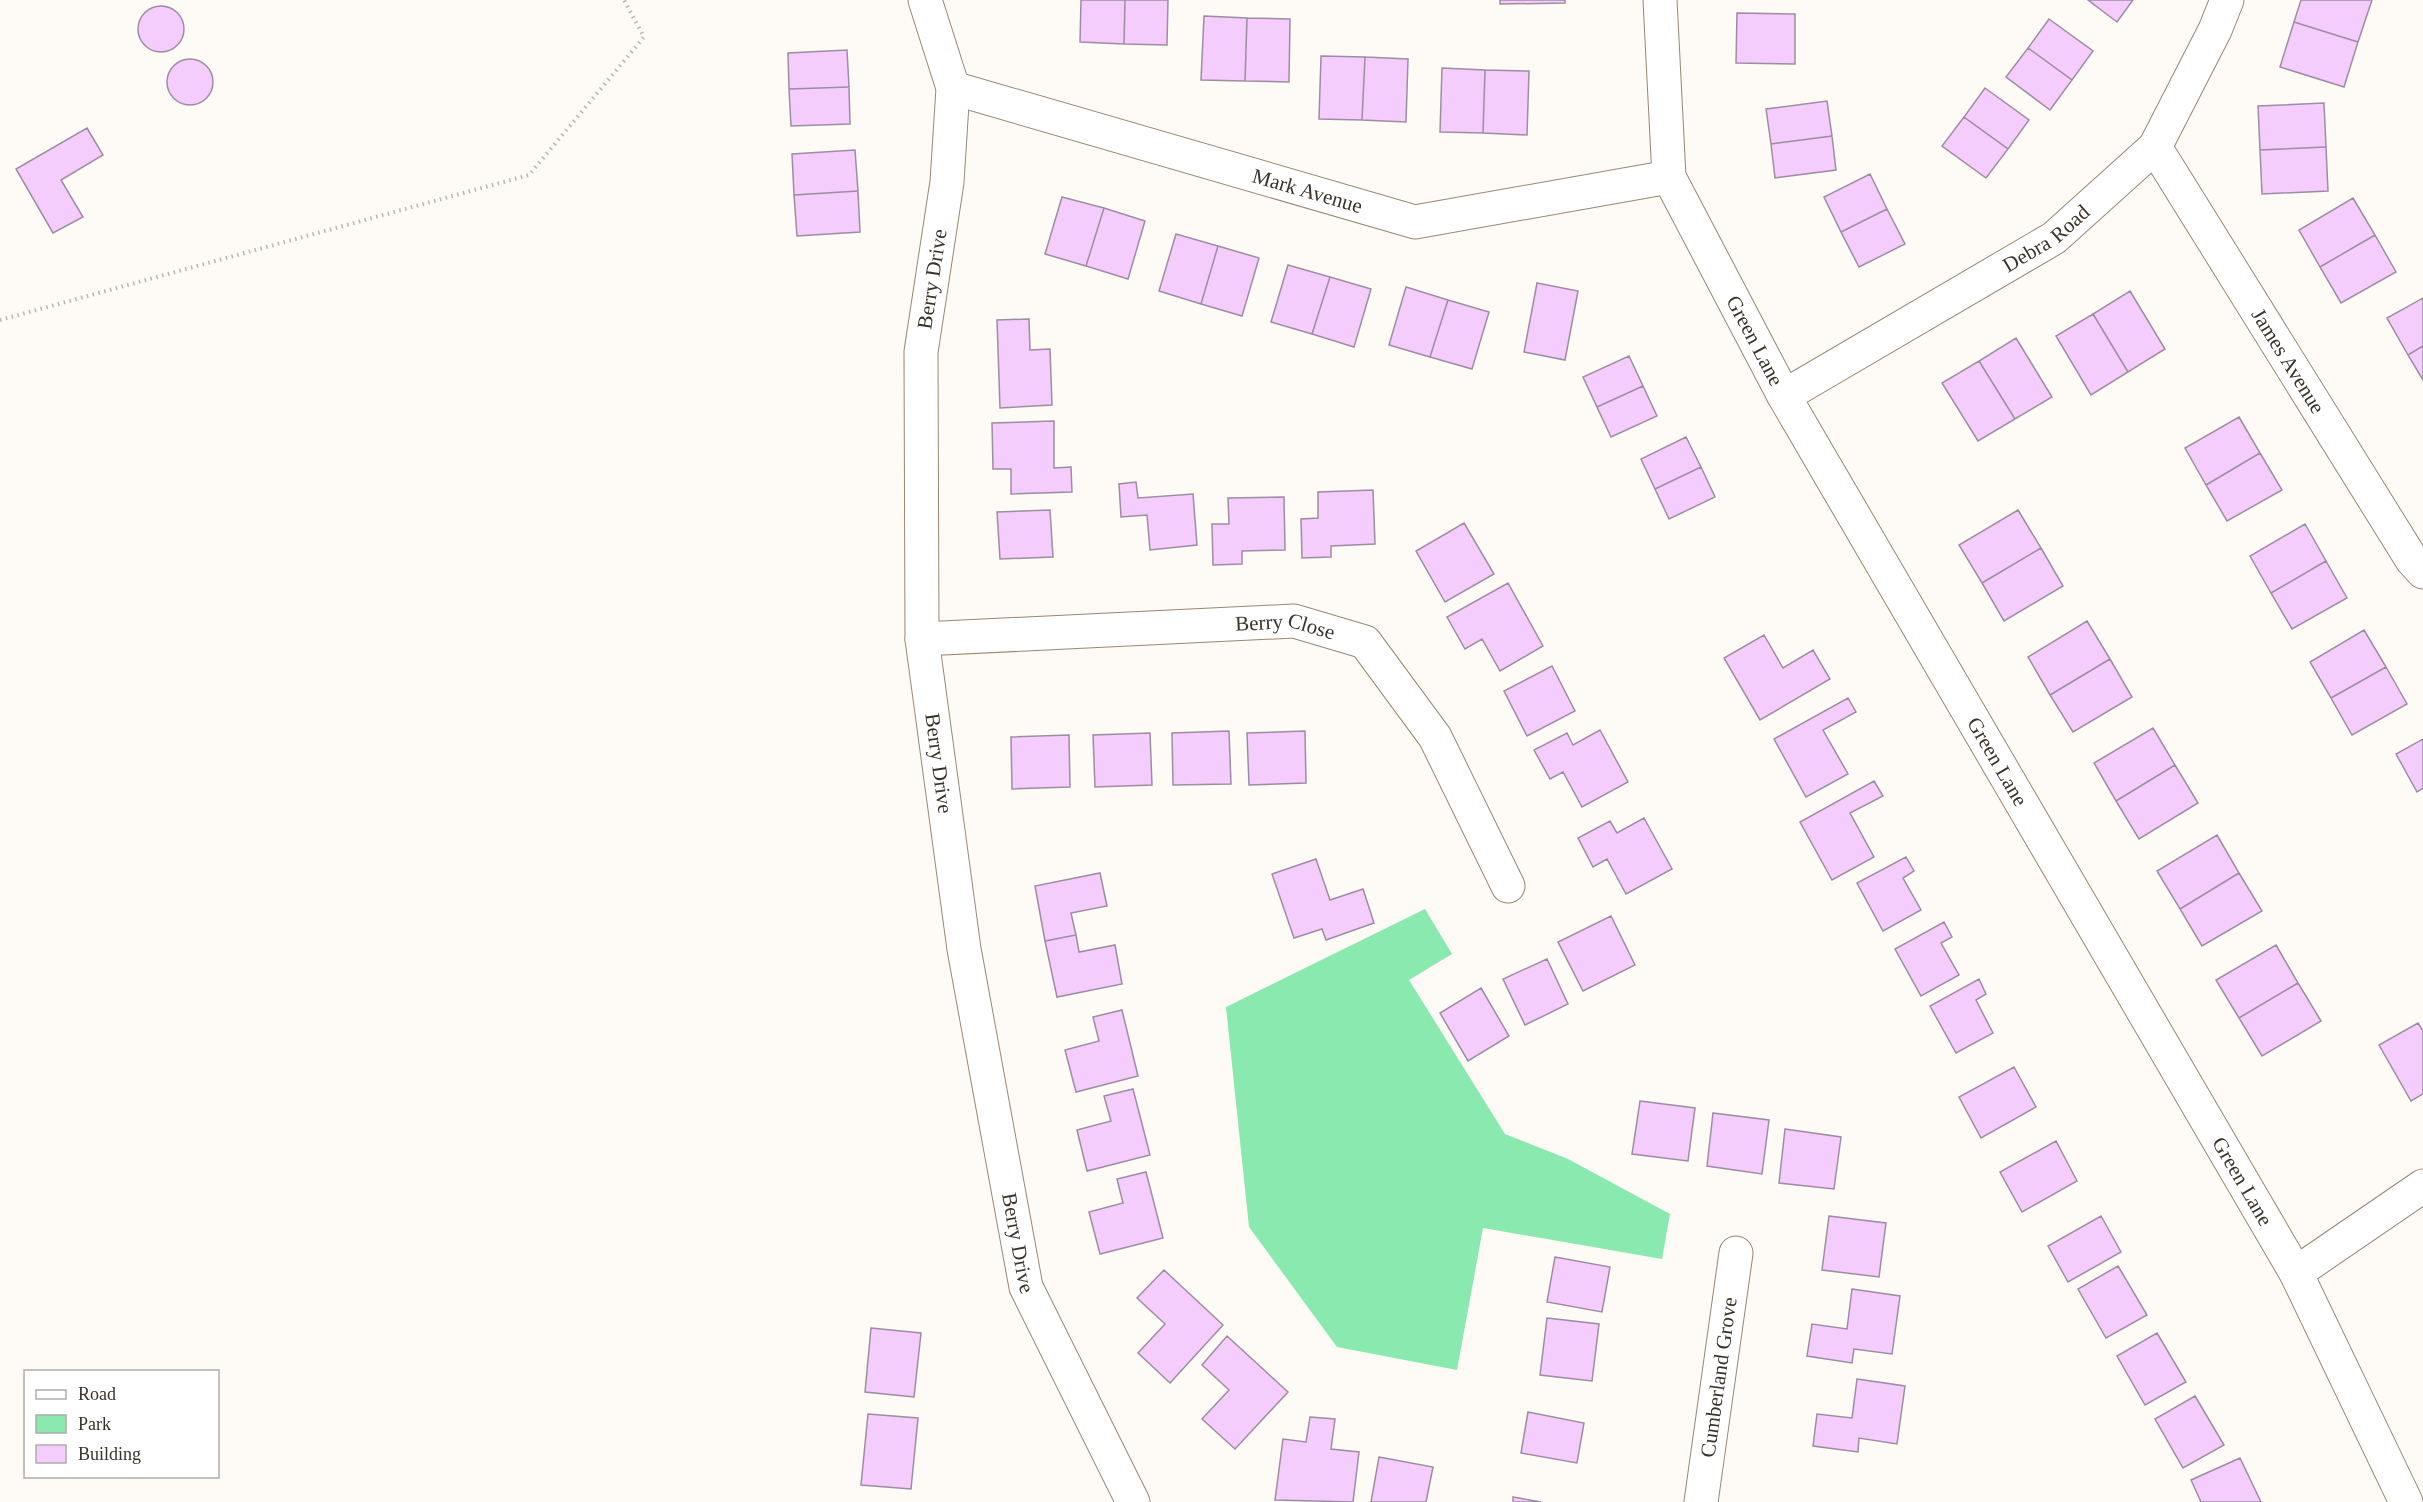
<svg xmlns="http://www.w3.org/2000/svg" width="2423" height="1502" font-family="Georgia,serif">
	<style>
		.green { fill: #89e9af }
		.building { fill: #f4cdfc; stroke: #9e8da2; stroke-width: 1.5 }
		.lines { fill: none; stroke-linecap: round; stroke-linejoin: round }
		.minor-casing { stroke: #988873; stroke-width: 35 }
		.path { stroke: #bab6af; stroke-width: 4; stroke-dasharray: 1.5 4.5; stroke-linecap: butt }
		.minor { stroke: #fff; stroke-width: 33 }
		.labels { text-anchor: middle; stroke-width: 4.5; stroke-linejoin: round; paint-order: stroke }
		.street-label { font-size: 21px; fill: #39332a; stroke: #fff }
	</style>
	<rect width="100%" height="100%" fill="#fefaf5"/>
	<path class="green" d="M1425,909l27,45 -43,26 96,154 63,25 102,55 -8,45 -179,-31 -26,142 -120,-23 -88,-120 -23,-220z"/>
	<path class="building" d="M1081,0h44l-1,44 -44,-2z
		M1125,0h43l-1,45 -43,-1z
		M1500,0h65v3l-65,1z
		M2088,0h45l-16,22z
		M2301,0h71l-14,42 -64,-20z
		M138 29a23 23 0 1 1 46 0a23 23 0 1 1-46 0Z
		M1737,13l58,1v50l-59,-1z
		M1204,16l43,2 -2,63 -44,-1z
		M1247,18l43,1 -1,63 -44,-1z
		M2049,19l44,32 -21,29 -44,-32z
		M2294,22l64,20 -14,45 -64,-20z
		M2028,48l44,32 -22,30 -44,-33z
		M847,50l2,37 -60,2 -1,-36z
		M1321,56l44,1 -3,63 -43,-1z
		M1365,57l43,2 -2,63 -44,-2z
		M167 82a23 23 0 1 1 46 0a23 23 0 1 1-46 0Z
		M1442,68l43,2 -2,63 -43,-1z
		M1485,70l44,1 -2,64 -44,-2z
		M849,87l1,37 -59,2 -2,-37z
		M1985,88l44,32 -21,29 -44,-32z
		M1827,101l5,35 -61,8 -5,-35z
		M2324,103l2,44 -66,3 -2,-44z
		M1964,117l44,32 -22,29 -44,-32z
		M87,128l16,27 -42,25 22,37 -30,16 -37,-64z
		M1832,136l4,34 -61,8 -4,-34z
		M2326,147l2,44 -66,3 -2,-44z
		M855,150l3,41 -64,4 -2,-41z
		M1870,174l17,35 -46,23 -17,-35z
		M858,191l2,41 -63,4 -3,-41z
		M1062,197l42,11 -18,58 -41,-12z
		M2353,198l22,37 -55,32 -21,-37z
		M1104,208l41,13 -17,58 -42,-13z
		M1887,209l18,35 -46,23 -18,-35z
		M1176,234l42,12 -17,58 -42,-13z
		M2375,235l21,37 -55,31 -21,-36z
		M1218,246l41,12 -17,58 -41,-12z
		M1288,265l42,12 -18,57 -41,-12z
		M1330,277l41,12 -17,58 -42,-13z
		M1537,283l41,8 -13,69 -41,-8z
		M1406,287l42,13 -18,57 -41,-12z
		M2130,291l35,58 -37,23 -35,-58z
		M2423,298v48l-15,9 -21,-37z
		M1448,300l41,12 -17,57 -42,-12z
		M2093,314l35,58 -37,23 -35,-59z
		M1029,319l1,31 20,-1 2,56 -52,3 -3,-88z
		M2016,338l36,59 -37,22 -36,-58z
		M2423,346v34l-15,-25z
		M1629,356l14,30 -46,21 -14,-30z
		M1979,361l36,58 -37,22 -36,-58z
		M1643,386l14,30 -46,21 -14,-30z
		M2239,417l21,36 -54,32 -21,-37z
		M1054,421v47l17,-1 1,25 -61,2v-25h-18l-1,-46z
		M1686,437l15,30 -46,22 -14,-30z
		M2260,453l22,37 -55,31 -21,-36z
		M1701,467l14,30 -46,22 -14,-30z
		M1136,482l2,16 55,-4 4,51 -47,5 -3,-35 -26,2 -2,-33z
		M1373,490l2,54 -44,2v11l-29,1 -1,-39 17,-1v-26z
		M1284,497l1,53 -43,1v13l-29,1 -1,-41h17l-1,-26z
		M1050,510l3,47 -53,2 -3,-47z
		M2018,510l23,38 -59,35 -23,-38z
		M1464,523l30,51 -49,28 -29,-51z
		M2305,524l21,37 -55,32 -21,-37z
		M2041,548l22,38 -59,35 -22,-38z
		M2326,561l21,37 -55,31 -21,-36z
		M1508,583l35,63 -43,25 -18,-32 -17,10 -18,-32z
		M2087,621l23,38 -60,36 -22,-38z
		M2364,630l22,37 -55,31 -21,-36z
		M1764,635l19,33 30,-18 17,29 -70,41 -36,-62z
		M2110,659l22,38 -59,35 -23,-37z
		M1552,666l23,45 -48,25 -23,-45z
		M2386,667l21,37 -55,31 -21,-37z
		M1848,698l8,14 -33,18 25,44 -42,23 -32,-58z
		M2153,728l22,37 -59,36 -22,-38z
		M1600,730l28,52 -46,25 -19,-35 -13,7 -16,-29 33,-17 6,12z
		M1229,731l2,53 -58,1 -1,-52z
		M1305,731l1,52 -57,2 -2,-52z
		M1150,733l2,52 -57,2 -2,-52z
		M1069,735l1,52 -58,2 -1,-52z
		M2423,739v49l-6,4 -21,-38z
		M2175,765l23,38 -59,36 -23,-38z
		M1874,781l9,15 -33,17 24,44 -42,23 -32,-58z
		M1644,818l28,51 -46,25 -19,-35 -14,8 -15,-29 32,-17 7,12z
		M2217,835l22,38 -59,36 -23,-38z
		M1906,857l8,14 -11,7 18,32 -38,21 -26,-48z
		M1316,859l14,41 33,-11 11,34 -48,17 -4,-11 -28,9 -22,-64z
		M1100,873l7,33 -36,7 5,22 -31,6 -10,-55z
		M2239,873l23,38 -60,35 -22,-37z
		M1611,916l24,49 -52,26 -25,-49z
		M1944,922l8,15 -11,6 18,32 -38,21 -26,-47z
		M1076,935l3,17 36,-7 7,39 -65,13 -12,-56z
		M2276,945l22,38 -59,35 -23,-38z
		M1547,959l21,45 -43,21 -22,-46z
		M1979,979l7,15 -10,6 17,33 -37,20 -26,-47z
		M2298,983l23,38 -59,35 -23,-38z
		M1481,988l28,48 -41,25 -28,-48z
		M1122,1010l16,66 -62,16 -11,-42 34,-9 -6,-24z
		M2418,1023l5,8v63l-12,7 -32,-56z
		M2014,1067l22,40 -55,31 -22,-41z
		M1133,1089l17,66 -63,16 -10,-41 34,-9 -7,-25z
		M1640,1101l55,7 -7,53 -56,-7z
		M1713,1113l56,7 -7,54 -55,-8z
		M1785,1129l56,8 -7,52 -55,-6z
		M2056,1141l21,40 -55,31 -22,-40z
		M1146,1172l17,66 -63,16 -11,-42 34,-9 -6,-24z
		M1829,1216l57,7 -7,54 -57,-7z
		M2101,1216l20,36 -53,30 -20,-36z
		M1555,1257l55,10 -8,45 -55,-10z
		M2118,1266l29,49 -41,23 -28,-49z
		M1164,1270l59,55 -53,58 -32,-30 27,-29 -28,-26z
		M1852,1289l48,7 -8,58 -38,-5 -2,14 -45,-7 5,-32 35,5z
		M1547,1318l52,6 -7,57 -52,-6z
		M871,1328l50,5 -7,64 -49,-5z
		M2157,1333l29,49 -41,23 -28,-49z
		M1227,1336l61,56 -53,57 -33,-30 27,-29 -27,-25z
		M1857,1379l48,7 -8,58 -38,-6 -1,14 -45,-6 4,-32 35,4z
		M2195,1396l29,49 -41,23 -28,-49z
		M1528,1412l56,11 -7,40 -56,-10z
		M868,1414l50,4 -7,71 -50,-4z
		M1310,1417l25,2 -4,30 28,3 -6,50 -78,-2 8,-61 23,3z
		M1379,1457l54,10 -7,35h-55z
		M2240,1458l21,44h-60l-10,-22z
		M1513,1497l28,5h-28z"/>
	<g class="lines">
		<g class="minor-casing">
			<g id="minor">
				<path id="s1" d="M925,0l28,88 -6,94 -26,170 1,287 42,310 62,338 107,215"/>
				<path id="s2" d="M1660,0l9,177 115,219 512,877 110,229"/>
				<path id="s3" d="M953,88l462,134 254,-45"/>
				<path id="s4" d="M2155,147l257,413 11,12"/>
				<path id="s5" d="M1784,396l270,-158 101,-91 60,-117 12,-30"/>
				<path id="s6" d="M922,639l372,-18 71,21 70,95 73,149"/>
				<path d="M2296,1273l127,-87"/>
				<path id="s7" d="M1701,1502l35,-249"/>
			</g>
		</g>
		<path class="path" d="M0,320l529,-145 115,-138 -20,-37"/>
		<use href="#minor" class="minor"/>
	</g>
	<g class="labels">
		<g class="street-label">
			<text dy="7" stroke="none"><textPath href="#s3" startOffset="369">Mark Avenue</textPath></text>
			<text dy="7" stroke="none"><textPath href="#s5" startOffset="306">Debra Road</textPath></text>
			<text transform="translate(932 279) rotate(-81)" y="7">Berry Drive</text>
			<text dy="7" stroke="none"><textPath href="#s2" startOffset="362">Green Lane</textPath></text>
			<text dy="7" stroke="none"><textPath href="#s4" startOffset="252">James Avenue</textPath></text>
			<text dy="7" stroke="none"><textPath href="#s6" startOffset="364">Berry Close</textPath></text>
			<text dy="7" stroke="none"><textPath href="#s2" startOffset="848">Green Lane</textPath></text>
			<text dy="7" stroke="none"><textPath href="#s1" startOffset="771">Berry Drive</textPath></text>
			<text dy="7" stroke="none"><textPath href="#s2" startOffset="1334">Green Lane</textPath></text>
			<text dy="7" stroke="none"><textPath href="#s1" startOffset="1257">Berry Drive</textPath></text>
			<text dy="7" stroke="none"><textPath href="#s7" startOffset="126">Cumberland Grove</textPath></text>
		</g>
	</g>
	<rect x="24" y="1370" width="195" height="108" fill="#ffffff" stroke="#b0adaa" stroke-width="1.5"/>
	<rect x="36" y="1390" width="30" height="9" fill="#ffffff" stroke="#b0adaa" stroke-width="1.5"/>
	<text x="78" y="1400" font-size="18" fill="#39332a">Road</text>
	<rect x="36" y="1415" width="30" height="18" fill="#89e9af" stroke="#b0adaa" stroke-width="1.5"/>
	<text x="78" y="1430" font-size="18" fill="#39332a">Park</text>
	<rect x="36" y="1445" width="30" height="18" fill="#f4cdfc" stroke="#b0adaa" stroke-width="1.5"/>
	<text x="78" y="1460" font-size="18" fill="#39332a">Building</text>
</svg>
